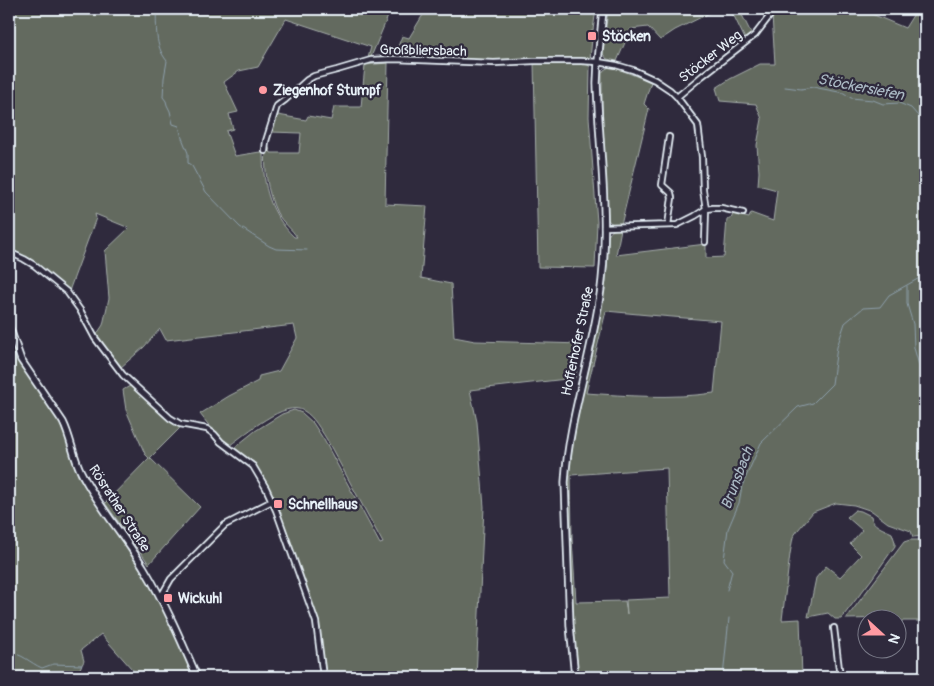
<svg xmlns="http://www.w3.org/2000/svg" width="934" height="686" font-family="Pangolin,sans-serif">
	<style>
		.green { fill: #636a5e; stroke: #a6aeab; fill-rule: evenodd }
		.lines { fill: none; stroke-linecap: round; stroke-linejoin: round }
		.stream { stroke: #8d9fac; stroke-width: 1 }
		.minor-casing { stroke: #e8f1f8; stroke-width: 8 }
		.tertiary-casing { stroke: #e8f1f8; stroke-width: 9 }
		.minor { stroke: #2f2a3d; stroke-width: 4.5 }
		.tertiary { stroke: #2f2a3d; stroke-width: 5.5 }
		.poi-dot { fill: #ff9aa2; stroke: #2f2a3d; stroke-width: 2 }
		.labels { text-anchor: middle; stroke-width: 4.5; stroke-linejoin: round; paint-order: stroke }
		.poi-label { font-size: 14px; font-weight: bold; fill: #e8f1f8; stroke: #2f2a3d; text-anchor: start }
		.street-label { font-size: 14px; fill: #e8f1f8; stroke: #2f2a3d }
		.water-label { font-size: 15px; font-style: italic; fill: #abbac5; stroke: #2f2a3d }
	</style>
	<rect width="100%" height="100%" fill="#2f2a3d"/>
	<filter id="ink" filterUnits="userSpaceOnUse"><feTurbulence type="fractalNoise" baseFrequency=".02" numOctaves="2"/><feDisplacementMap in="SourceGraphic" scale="10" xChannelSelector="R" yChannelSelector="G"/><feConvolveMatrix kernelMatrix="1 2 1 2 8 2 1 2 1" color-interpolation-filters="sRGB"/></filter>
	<g filter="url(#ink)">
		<path class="green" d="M9,9h382l-20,48 -3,1 3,-11 -85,-28 -28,48 -19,4 -15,11 14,30 -9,2 4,15 -7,2 9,25 25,-4 3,1c0,35 7,60 31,84h3c-5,-8 -15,-15 -20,-24 -10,-20 -14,-49 -10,-70l4,10h28l2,-20 -30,-1 4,-16 3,-1 28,5 2,-4 23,4 3,-13h27l4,-42 23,-2 -3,141 42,2 -6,72 30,6 3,53 21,4 108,3 -8,34 -105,12 7,32 7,85 -8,170h-40l-1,-4v4h-110l-7,-56 -44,-119 -20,-37 -20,-17 21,-17 27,-17 12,-4 8,3 11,10 11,17 56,104 3,-1 -57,-105c-6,-9 -12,-21 -22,-27 -19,-12 -58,23 -74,34l-2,-1 -17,-16 -11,-14 29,-18 29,-15 1,-5 20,-5 18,-33 -3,-13 -128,15 -6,-11 -16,18 -24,21 -23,-34 6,-9 6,-27 -4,-47 24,-23 -34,-14 1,4 -27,73 -34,-28 -26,-13z
			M425,9h171l-3,21h-2l-1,7 2,2 -2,20 -151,1 -45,-3 8,-21 7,2 15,-25z
			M608,9h110l-43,21 -15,10 -12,-13 -17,2 -14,32 -10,-2 -4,-5z
			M725,9h14l13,26 -7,4 -11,-23z
			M777,9h83l45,19 12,-19h8v527l-12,1 -2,-6 -23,-8 -16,-12 -18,-6 -18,-2 -23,9 -15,18 -5,7 -3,17 -8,66 18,-1 2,58h-224l-3,-15 -8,-188 6,-39 27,-126 5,-29 3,-44c3,-6 6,-7 13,-7l-5,26 90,-11v14l18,-1 3,-38h4l2,-5 16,4 2,-5 22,8 4,-31 -19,-5 1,-13 -2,-27 5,-26 -6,-15 -36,-3 -4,-13 14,-9 30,-15h15l-3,-49zM606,311l43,4 72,6 -7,72c-42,6 -86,3 -128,0zM667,468l3,130 -44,2 1,14 -2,-13 -49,1 -4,-63 -1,-64z
			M534,62l48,1 8,3 -1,51 8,105 -2,46 -57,-1z
			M609,67l7,1 35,14 -7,22 5,5 -28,116c-6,0 -11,-1 -14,-7l-5,-79v-66l2,-3z
			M9,333l12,32 41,62 16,49 72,108 34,70 9,23h-54l-38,-43 -20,16 3,11 -6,11 -14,5h-55z
			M130,386l37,34 13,7 -1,2 -29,29 50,49 -51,57 -44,-61 44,-45 -4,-4 -19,-44 -3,-20z
			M855,510l6,1 10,5c1,10 13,13 21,17l3,9v4l-24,34 -30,39h-6l-7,-6 -20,4 8,-39 10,-12 14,11 21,-22 -11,-11 12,-14 -15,-13z
			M910,540h15v81h-28l-1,-3 -50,1 58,-77z"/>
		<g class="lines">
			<path class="stream" d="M156,9c1,19 -2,36 11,52l-3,17 -1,19 3,4 1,4 3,6 3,13 6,2 3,12 6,15v10l4,3 14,26 34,35 29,19 7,3 31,1
				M785,87l16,2 12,-2 31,6 7,5 22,2 10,4 16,-1 12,5 14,16
				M907,286v18l6,20 1,24 5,17 6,15
				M920,419l3,-19 2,-8
				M727,590l5,-19 -8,-11 4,-31 11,-26 3,-17 19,-43 37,-36 15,-4 19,-19 5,-37 8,-24 18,-15 17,-1 9,-12 36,-20
				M9,653c13,0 21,10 33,15l11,-4 29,1
				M723,677l6,-59"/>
			<g class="minor-casing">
				<path id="minor" d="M677,97l25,-21 53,-41 20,-26
					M265,151l1,-10 11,-35 8,-6 22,-20 7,-4 23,-6 34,-10 23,-1 100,4 40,-2h47l17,1 18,3 17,5 22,10 15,10 7,7 21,28 4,32 1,33 3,19 -1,33
					M668,225l4,-27 -1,-5 -9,-8 7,-48
					M604,227l73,-2 18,-9 11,-7 7,-1h8l22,5
					M9,252l15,7 10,6 33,27 13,18 15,28 28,37 47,43 10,6 27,5 7,5 7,8 32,24 13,22 10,22 40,112 7,55
					M160,596l3,-3 8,-14 54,-54 47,-24
					M834,628l6,49"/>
			</g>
			<g class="tertiary-casing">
				<path id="tertiary" d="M9,326l12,34 42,62c8,16 10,35 18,50 17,34 43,63 63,96 21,35 37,72 53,109
					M575,677l-5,-51 -5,-144c4,-69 30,-134 37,-202 7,-65 -3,-132 -5,-197l1,-21 5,-53"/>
			</g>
			<use href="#minor" class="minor"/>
			<use href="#tertiary" class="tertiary"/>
		</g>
	</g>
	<g class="poi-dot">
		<rect x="587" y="31" width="10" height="10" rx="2.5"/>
		<circle cx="263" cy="90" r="5"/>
		<rect x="273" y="499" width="10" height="10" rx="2.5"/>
		<rect x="163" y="593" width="10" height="10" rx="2.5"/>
	</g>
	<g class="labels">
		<g class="poi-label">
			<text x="602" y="41">Stöcken</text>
			<text x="273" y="95">Ziegenhof Stumpf</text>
			<text x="288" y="509">Schnellhaus</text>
			<text x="178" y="603">Wickuhl</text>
		</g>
		<g class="street-label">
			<text transform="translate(423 50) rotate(1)" y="5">Großbliersbach</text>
			<text transform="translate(710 56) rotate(-38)" y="5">Stöcker Weg</text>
			<text transform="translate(577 341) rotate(-78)" y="5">Hofferhofer Straße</text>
			<text transform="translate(120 508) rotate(57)" y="5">Rösrather Straße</text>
		</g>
		<g class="water-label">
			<text transform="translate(861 87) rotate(11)" y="5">Stöckersiefen</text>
			<text transform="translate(737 478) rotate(-69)" y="5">Brunsbach</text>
		</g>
	</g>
	<rect width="934" height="686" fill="none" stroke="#2f2a3d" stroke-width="30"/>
	<rect x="15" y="15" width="904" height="656" fill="none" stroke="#e8f1f8" stroke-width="2" filter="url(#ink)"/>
	<g transform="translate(882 634) rotate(111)"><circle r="24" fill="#2f2a3d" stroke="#797a88"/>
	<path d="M0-4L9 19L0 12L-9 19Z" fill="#ff9aa2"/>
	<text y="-8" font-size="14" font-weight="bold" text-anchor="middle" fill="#e8f1f8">N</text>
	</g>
</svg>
